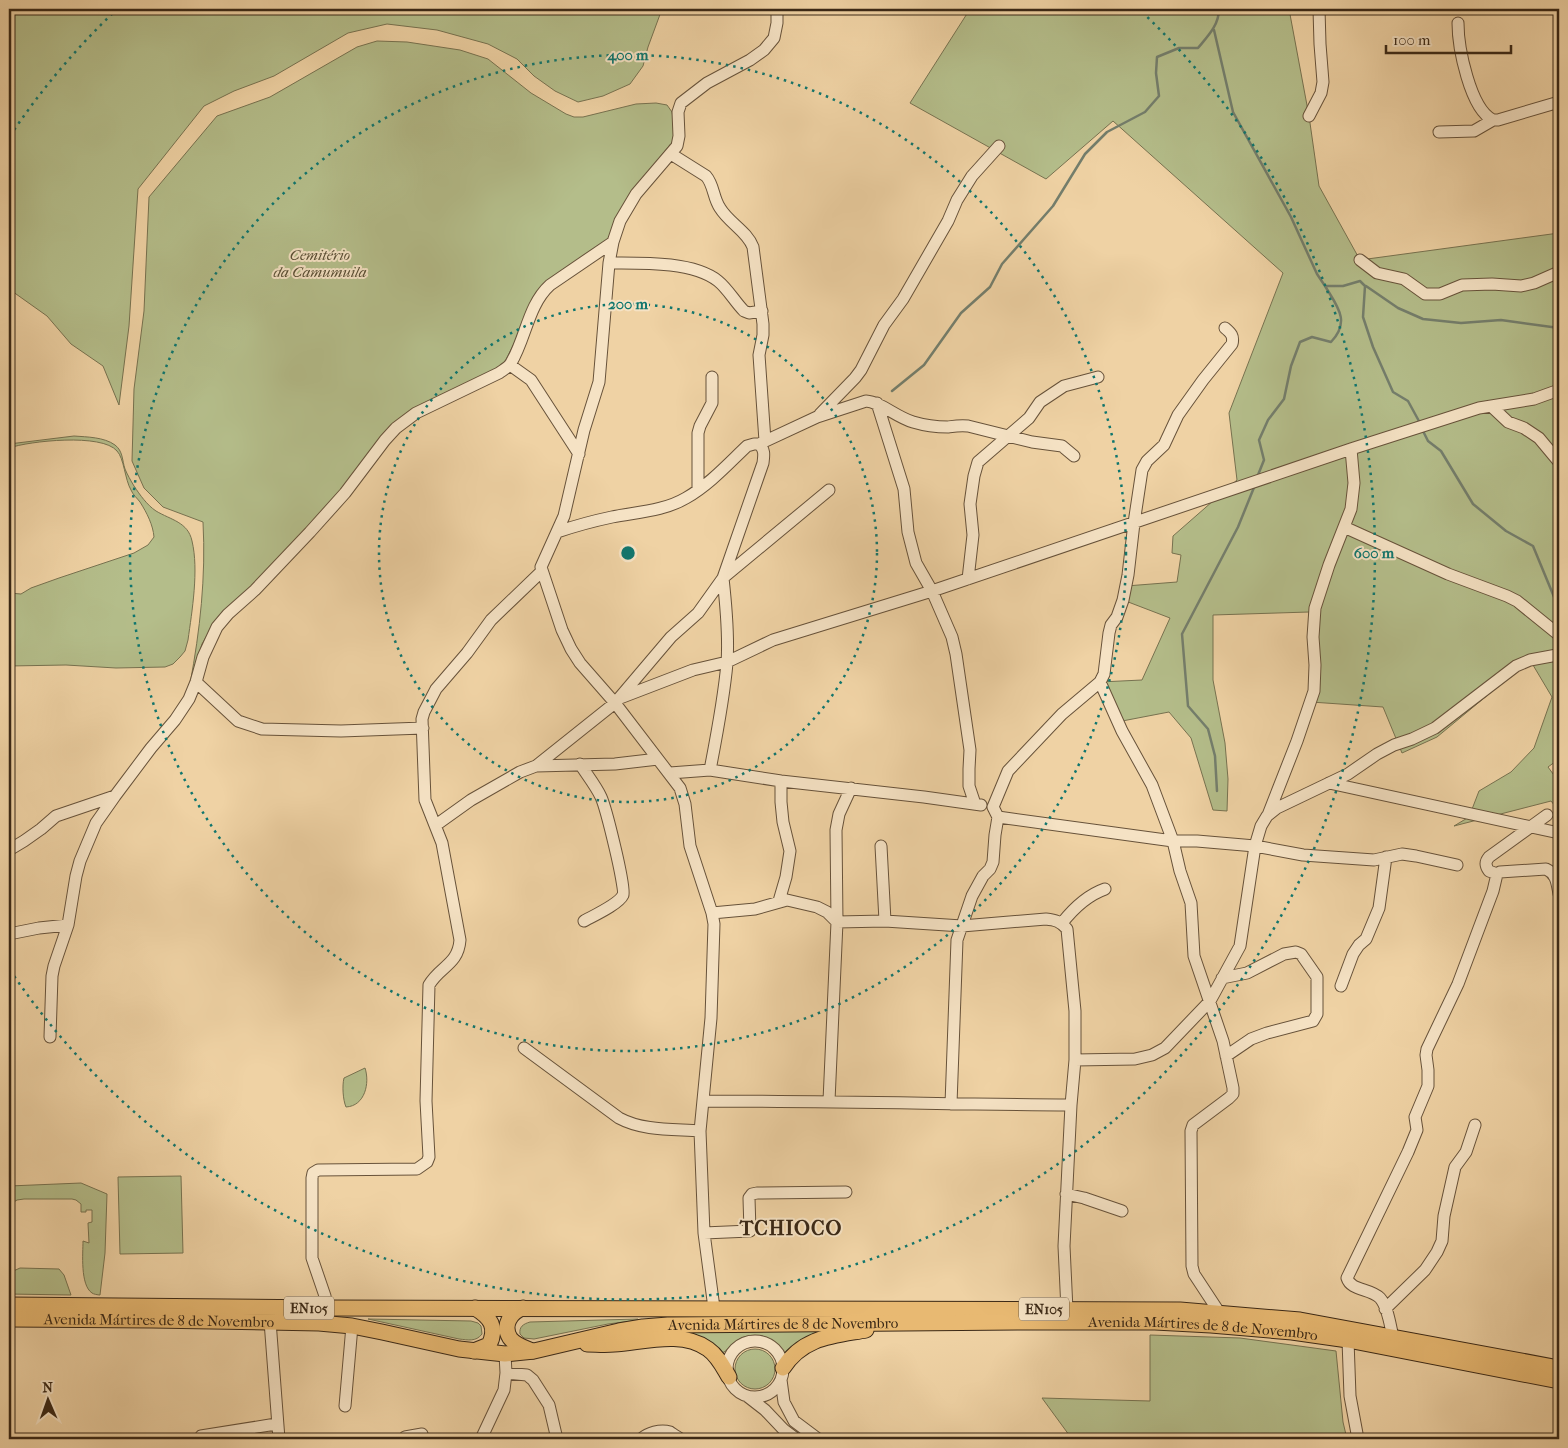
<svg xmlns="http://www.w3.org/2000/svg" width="1568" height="1448" font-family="'IM FELL French Canon',serif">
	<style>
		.green { fill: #b4bd8a; stroke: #777250 }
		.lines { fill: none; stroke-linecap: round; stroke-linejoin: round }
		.stream { stroke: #747e6c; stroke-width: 2.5 }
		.minor-casing { stroke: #67523a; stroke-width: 13 }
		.major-casing { stroke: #3a2816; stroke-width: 17 }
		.minor { stroke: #f5e2c4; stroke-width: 11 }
		.major { stroke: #e8b972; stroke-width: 15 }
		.ring { fill: none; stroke: #0f766e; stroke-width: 2.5; stroke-dasharray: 2.5 5 }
		.labels { text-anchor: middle; stroke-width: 4; stroke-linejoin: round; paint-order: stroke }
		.shield { fill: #f5e2c4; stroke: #72604a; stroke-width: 1 }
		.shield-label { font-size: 14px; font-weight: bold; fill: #3a2816 }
		.park-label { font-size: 15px; font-style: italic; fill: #584d33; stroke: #f5e2c4 }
		.street-label { font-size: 15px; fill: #3a2816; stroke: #f5e2c4 }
		.district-label { font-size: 20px; font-weight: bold; letter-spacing: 1px; fill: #3a2816; stroke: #f5e2c4 }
		.centre { fill: #0f766e; stroke: #f5e2c4; stroke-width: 2.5 }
		.ring-label { font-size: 15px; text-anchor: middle; font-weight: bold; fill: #0f766e; stroke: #f5e2c4; stroke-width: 4; stroke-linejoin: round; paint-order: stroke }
	</style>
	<rect width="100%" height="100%" fill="#efd2a4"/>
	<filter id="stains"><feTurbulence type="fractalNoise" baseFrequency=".004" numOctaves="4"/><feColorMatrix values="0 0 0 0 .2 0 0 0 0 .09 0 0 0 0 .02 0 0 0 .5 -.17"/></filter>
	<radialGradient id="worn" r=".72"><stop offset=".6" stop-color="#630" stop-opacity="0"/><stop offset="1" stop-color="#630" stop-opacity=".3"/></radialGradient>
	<path class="green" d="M9,9h653l-14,38 -5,19 -13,18 -27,12 -25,6 -23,-11 -21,-15 -17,-17 -29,-15 -51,-14 -50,-6 -39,9 -74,43 -40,15 -30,15 -66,83 -9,137 -10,79 -16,-39 -32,-22 -24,-28 -38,-27z
		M970,9h319l20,107 10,70 41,74 199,-27v526l-11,8 11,15v29l-8,-10 -97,25 15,-9 10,-26 32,-19 23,-24 18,-51 -22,-37 -93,77 -35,16 -19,-46 -72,-5 -2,-90 -96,3v65l12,63 3,36 -1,32 -14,-1 -22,-72 -22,-26 -52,10 -17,-40 42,-2 28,-62 -47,-18 3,-14 51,-4 4,-27 -9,-2 1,-17 64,-56 -8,-67 54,-140 -170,-152 -67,58 -136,-76z
		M377,41l30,1 53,8 28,9 43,34 35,21 8,3h9l53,-13 20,-1 11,2 5,7 3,17 -2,12 -39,48 -24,49 -64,45 -42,80 -9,6 -83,41 -69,79 -91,98 -39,38 -11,19 -12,40c10,-54 16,-107 13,-162l-40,-15 -19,-19 -12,-27 2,-72 10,-78 5,-114 68,-81 53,-19 87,-50z
		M74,436c13,1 30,1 41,9 8,6 7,15 10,24 2,5 6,12 9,17 6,9 13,19 22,25 15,9 32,11 36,30 7,29 0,70 -4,99l-3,11 -5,6 -7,7 -8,3 -49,1 -50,-3 -57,1v-73l12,1 10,-6 28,-10 75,-25 14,-8 6,-8c-1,-12 -7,-24 -14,-35 -3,-4 -7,-7 -9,-12 -6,-10 -7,-32 -14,-39 -15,-18 -88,-10 -108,-3v-4z
		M365,1068c5,15 0,38 -19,39 -3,-7 -4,-21 -2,-29z
		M181,1176l2,77 -63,1 -2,-77z
		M81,1183l26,11 -2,59 -5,42c-2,0 -7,-1 -8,-2 -12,-8 -9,-40 -9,-52l6,2 -1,-20 4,-1v-12h-6v2h-5v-8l-5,-4 -4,-1h-48l-7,1 -8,5v-19z
		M20,1268l39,1 5,6 7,20 -62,-1v-21z
		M368,1319l103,2 7,2 3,3 1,8c-6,8 -14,6 -23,5z
		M638,1319l1,1 -31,4 -74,15 -10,-1 -4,-4c-1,-7 3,-10 10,-12z
		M707,1331h119l-41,23c-11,-17 -34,-26 -51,-11 -5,4 -7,8 -12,10l-56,-20z
		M1150,1335l90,3 96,13 7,71 4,17h-275l-30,-41 108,3z
		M735 1369a20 20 0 1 1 40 0a20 20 0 1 1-40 0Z"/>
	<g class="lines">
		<path class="stream" d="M1214,30l19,82 58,105 26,57 8,12h18l17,-5 5,5 -2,31 10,30 20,45 15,9 12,22
			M1366,286l32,22 25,11 38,4 40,-3 58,8
			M892,391l32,-26 37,-52 29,-26 12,-23 51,-58 32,-52 22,-22 38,-20 14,-16 -3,-23 1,-16 22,-9h19c10,-12 21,-23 21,-39
			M1423,431l5,10 13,10 32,53 33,27 27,15 26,63
			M1258,475l6,-15 -5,-20 9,-20 16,-21 7,-33 9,-24 12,-5 19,5c20,-21 6,-36 -6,-56
			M1217,791l-2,-35 -7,-27 -20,-23 -6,-72 56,-107 17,-42"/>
		<g class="minor-casing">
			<path id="minor" d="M1458,23c0,24 12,86 35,97
				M1309,116l12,-23 2,-11 -3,-38 -1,-35
				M1439,132l35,-1 19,-11h5l61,-18
				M671,154l35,22c8,9 7,22 14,32 9,15 27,23 33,39l10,77v11l-4,20 6,86
				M1360,260l17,13 27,6 21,15h15l22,-9 30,-1 29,2 13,-3 25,-11
				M609,263c31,0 84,-2 109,18 10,8 17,21 26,30l5,2 13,-2
				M510,365l21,15 48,74
				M877,403l27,86 4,43 8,31 16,28 20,46 4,17 14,96 -1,19v17l6,18
				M1491,406l17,16 16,6 15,10 20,24
				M820,414l35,-36 6,-8 23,-45 19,-26 45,-78 9,-21 15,-24 27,-30
				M698,490v-57l2,-7 12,-23v-26
				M1344,527l104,47 59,22 10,5 42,34
				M557,532c18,-6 36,-11 55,-15 25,-5 52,-6 74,-19 23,-13 42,-34 61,-52l7,-2h5l58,-27 49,-16c15,1 30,16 47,21 10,3 24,5 35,5 7,-1 13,-2 20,-1l64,16 30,4 12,10
				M724,577l105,-87
				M968,579l5,-44 -3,-31 4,-28 4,-14 51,-44 11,-16 24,-16 34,-9
				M196,682l42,39 24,8 79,2 82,-3
				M1100,682l22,49 30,54 21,56 7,30 11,32 3,53 29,85 10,47v6l-4,4 -36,27 -2,6 1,135 2,8 25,38
				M620,698l73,-28 34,-8 46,-22 159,-49 419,-142 128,-41 55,-9 25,-9
				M580,764c7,11 16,22 21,33 5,11 25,91 22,98 -4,9 -30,21 -39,26
				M536,766l79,-63 56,-66 27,-24 25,-35 40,-115c1,-8 2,-13 -4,-19
				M710,770c7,-36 14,-72 17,-107 2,-28 -1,-58 -4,-85
				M670,773l40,-3 71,11 143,16 57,8
				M1329,783l230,50
				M1268,815l29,-74 17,-50 1,-26 -2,-28 2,-29 14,-43 22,-56 3,-26 -3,-34
				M1547,815l-58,42c-4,5 -4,8 0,14l8,3 3,-2 46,-3c11,5 11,15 13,25
				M998,817l175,24h24l58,5 48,9 71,5 28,-6 14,2 41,9
				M436,825l35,-25 49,-28 16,-6 79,-2 43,-5
				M881,846l4,75
				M9,850l15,-9 17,-12 15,-13 59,-20
				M779,901l7,-24 4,-26 -7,-29 -2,-20v-21
				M712,913l43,-4 32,-9 30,7 10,5 10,10 48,-1 77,5 84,-7c9,1 14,2 21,10l8,82v49l-4,45 -7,141 3,64
				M1062,923c11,-14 26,-28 43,-34
				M9,934l30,-6 29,-3
				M1222,978l25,-5 37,-19 12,-2 5,2 16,23v37l-4,7 -46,12 -16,6 -25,17
				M1341,986l12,-32 6,-9 7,-6 13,-31 7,-51
				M50,1037l2,-61 2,-10 14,-41 8,-49 4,-15 16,-38 19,-27 36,-48 24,-28 14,-21 7,-17 7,-25 14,-30 11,-13 27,-24 55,-58 35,-39 40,-53 11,-12 20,-15 83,-40c4,-3 10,-6 12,-10 15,-25 17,-58 39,-78l63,-43
				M524,1048l95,70c24,13 54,11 81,13
				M1075,1060l60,-1 17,-4 13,-7 45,-47 30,-55 15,-100 6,-20 6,-10 10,-8 71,-34 29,-20 17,-9 18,-6 23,-11 81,-62 14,-6 27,-5 2,-2
				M703,1101c123,0 245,3 368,4
				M829,1101l8,-179 -1,-92 3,-16 12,-26
				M951,1104l6,-164 15,-44 11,-20 7,-7 3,-7 2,-27 3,-18 -5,-10 15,-36 54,-57 38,-32 4,-8 5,-41 2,-8 6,-8 6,-17 5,-25 6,-52 8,-53 5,-9 17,-16 14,-30 25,-35 29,-36c2,-8 -1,-11 -7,-16
				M1066,1194l18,4 38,13
				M704,1233l46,-2 -1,-33 3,-4 5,-1 89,-1
				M327,1308l-2,-12 -13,-38v-80l1,-5 5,-3 99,-1 10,-7 2,-5 -3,-56 3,-116c11,-19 29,-20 31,-45l-18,-97 -17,-43 -3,-81 2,-7 12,-23 31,-36 24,-33 51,-49
				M714,1308l-10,-75 -4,-102 11,-113 3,-94 -2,-11 -22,-67 -5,-42 -5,-16 -65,-85 -35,-40 -9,-14 -9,-19 -21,-63 23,-51 20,-86 15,-48 10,-119 4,-21 7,-21 16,-27 41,-48 2,-10 -1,-24 3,-9 26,-20 43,-23 14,-10 10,-12 3,-15v-14
				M1385,1309l40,-39 12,-18 5,-11 2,-25 11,-49 11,-15 9,-27
				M270,1321l9,118
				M1393,1337c-3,-12 -5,-30 -13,-39 -10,-10 -29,-7 -33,-20l61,-126 9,-22 -2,-13 13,-31v-16l-2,-15 1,-6 31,-65 35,-93 4,-17
				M1348,1340l2,56 8,43
				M727 1369a28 28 0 1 1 56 0a28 28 0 1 1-56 0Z
				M506,1373l21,2 6,5 16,25 8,34
				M781,1380l3,22 10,19 24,18
				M747,1396l18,14 19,20 12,9
				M345,1406l7,-80
				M201,1436l75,-12
				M404,1439l1,-2 17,-3
				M481,1439l23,-49 2,-17 -1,-19
				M641,1439c7,-6 19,-10 29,-7 3,2 7,5 11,7"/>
		</g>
		<g class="major-casing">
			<g id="major">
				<path d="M9,1305l318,3 853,2 120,10 259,48"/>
				<path d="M523,1308c-12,4 -21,17 -13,30 5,7 15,10 22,13"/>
				<path id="s1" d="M9,1319l143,1 167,3 33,3 30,6 77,17 46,5 29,-3 85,-20 24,-4 25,-2 349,-3h138l56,3 81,7 56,8 211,41"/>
				<path d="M587,1344c9,0 18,1 27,0 30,-2 68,-14 94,5 10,7 15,18 21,28"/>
				<path d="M474,1351l15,-6c9,-18 1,-28 -14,-37"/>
				<path d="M783,1368c20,-31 49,-32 83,-38"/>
			</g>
		</g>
		<use href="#minor" class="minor"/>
		<use href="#major" class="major"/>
	</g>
	<g class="ring">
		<circle cx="628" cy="553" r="249"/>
		<circle cx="628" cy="553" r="498"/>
		<path d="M10 136A746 746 0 0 1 114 12M1142 12A746 746 0 1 1 10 970"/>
	</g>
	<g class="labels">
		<g class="shield">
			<rect x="284" y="1296.5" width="50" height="23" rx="4"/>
			<rect x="1019" y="1297.5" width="50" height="23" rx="4"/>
		</g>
		<g class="shield-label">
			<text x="309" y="1313">EN105</text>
			<text x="1044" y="1314">EN105</text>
		</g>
		<g class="park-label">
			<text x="320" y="260">Cemitério<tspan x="320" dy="17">da Camumuila</tspan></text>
		</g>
		<g class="street-label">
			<text dy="5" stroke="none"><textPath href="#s1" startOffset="150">Avenida Mártires de 8 de Novembro</textPath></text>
			<text dy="5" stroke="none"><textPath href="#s1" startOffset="780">Avenida Mártires de 8 de Novembro</textPath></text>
			<text dy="5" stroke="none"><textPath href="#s1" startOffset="1200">Avenida Mártires de 8 de Novembro</textPath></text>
		</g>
		<g class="district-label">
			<text x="791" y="1235">TCHIOCO</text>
		</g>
	</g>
	<circle cx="628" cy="553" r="8" class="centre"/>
	<g class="ring-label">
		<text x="628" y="60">400 m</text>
		<text x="628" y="309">200 m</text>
		<text x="1374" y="558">600 m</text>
	</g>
	<rect width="1568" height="1448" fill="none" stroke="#efd2a4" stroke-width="30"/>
	<rect x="10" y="10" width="1548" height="1428" fill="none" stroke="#3a2816" stroke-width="2.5"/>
	<rect x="15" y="15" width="1538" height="1418" fill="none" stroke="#3a2816"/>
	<g transform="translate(48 1400) rotate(358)" stroke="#f5e2c4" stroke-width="4" paint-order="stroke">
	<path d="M0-4L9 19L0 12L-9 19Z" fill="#3a2816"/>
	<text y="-8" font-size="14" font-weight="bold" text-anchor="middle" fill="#3a2816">N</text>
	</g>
	<path d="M1386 45v8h125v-8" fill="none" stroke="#3a2816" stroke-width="2.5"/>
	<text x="1393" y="45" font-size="15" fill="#3a2816" stroke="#f5e2c4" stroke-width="4" paint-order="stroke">100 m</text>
	<rect width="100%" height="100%" filter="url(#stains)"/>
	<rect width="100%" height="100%" fill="url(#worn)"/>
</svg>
